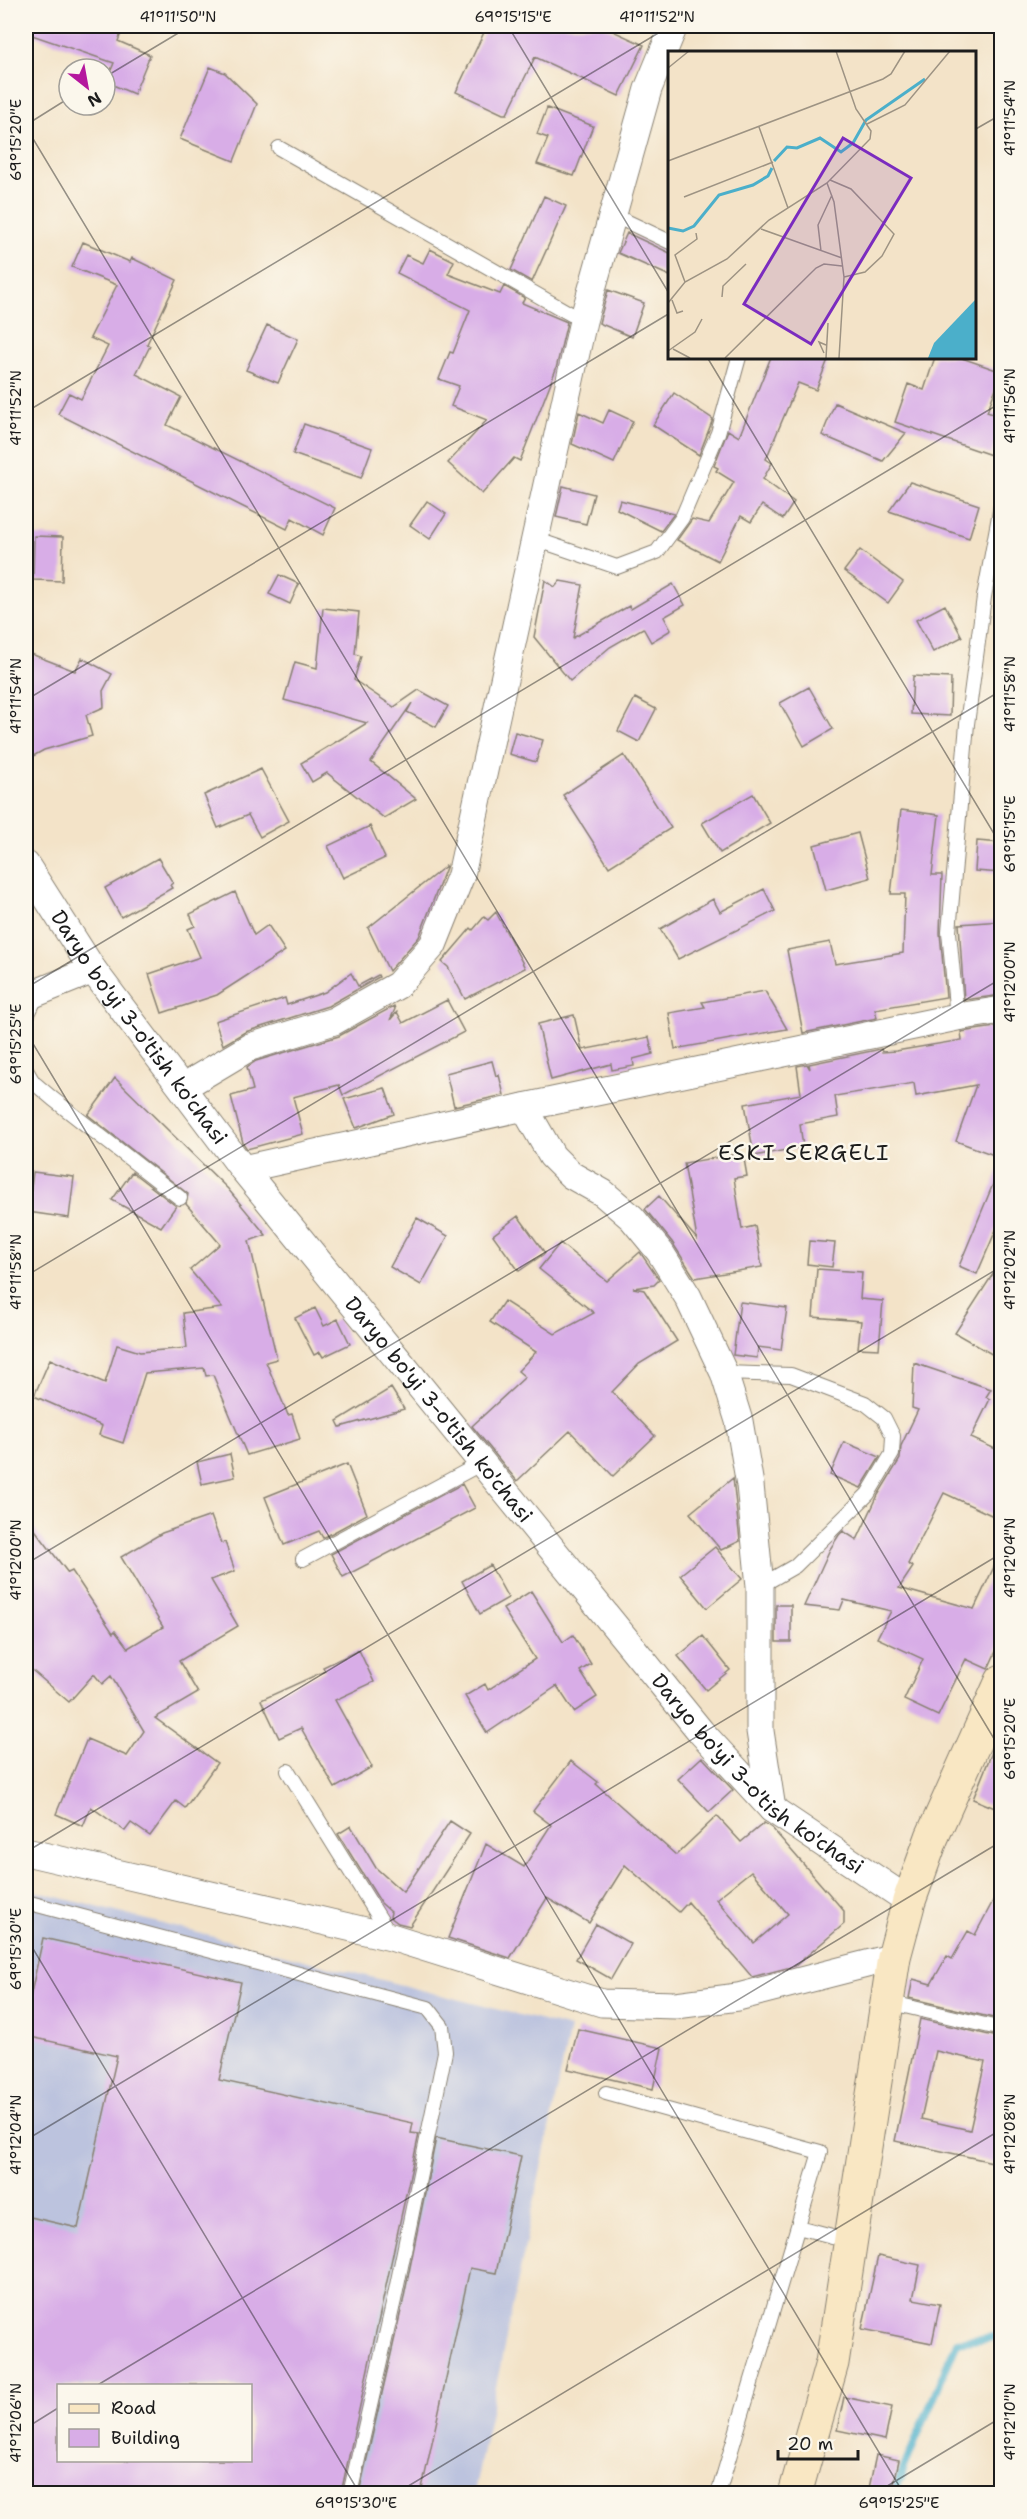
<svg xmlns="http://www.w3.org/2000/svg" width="1027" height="2519" font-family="'Shantell Sans',sans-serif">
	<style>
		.industrial { fill: #bcc3de; fill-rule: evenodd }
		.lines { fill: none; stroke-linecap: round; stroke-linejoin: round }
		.stream { stroke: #4bafca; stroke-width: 8 }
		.building { fill: #d8ade7; fill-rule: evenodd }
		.lane-casing { stroke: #888072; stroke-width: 16 }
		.street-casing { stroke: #888072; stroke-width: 29 }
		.secondary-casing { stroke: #888072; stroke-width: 35 }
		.lane { stroke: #fff; stroke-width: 14 }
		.street { stroke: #fff; stroke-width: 27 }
		.secondary { stroke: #f9e7c3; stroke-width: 33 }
		.ticks { fill: none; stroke: #1c1c1c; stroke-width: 1.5; stroke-opacity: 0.45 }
		.labels { text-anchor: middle; stroke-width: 5; stroke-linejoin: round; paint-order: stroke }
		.street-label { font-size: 21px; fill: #1c1c1c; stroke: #fbf7ec }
		.neighbourhood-label { font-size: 22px; letter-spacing: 1.5px; fill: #1c1c1c; stroke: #fbf7ec }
		.inset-river { fill: none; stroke: #4bafca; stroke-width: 3 }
		.inset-road { fill: none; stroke: #9d9383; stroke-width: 1.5 }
		.view { fill: #7b2cbf; fill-opacity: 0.15; stroke: #7b2cbf; stroke-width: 3 }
		.inset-edge { fill: none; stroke: #1c1c1c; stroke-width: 3 }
		.neatline { fill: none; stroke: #1c1c1c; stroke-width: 2 }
		.ticks-label { font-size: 15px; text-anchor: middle; fill: #1c1c1c }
	</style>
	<rect width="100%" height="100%" fill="#fbf7ec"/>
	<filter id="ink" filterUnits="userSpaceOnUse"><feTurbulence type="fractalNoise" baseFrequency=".0167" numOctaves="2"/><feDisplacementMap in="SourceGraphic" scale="12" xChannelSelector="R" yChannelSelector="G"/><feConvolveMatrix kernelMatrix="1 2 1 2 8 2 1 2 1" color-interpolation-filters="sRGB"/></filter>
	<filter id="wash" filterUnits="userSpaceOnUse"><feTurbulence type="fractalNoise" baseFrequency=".008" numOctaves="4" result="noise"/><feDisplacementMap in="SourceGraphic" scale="24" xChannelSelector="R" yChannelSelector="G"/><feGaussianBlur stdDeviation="1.35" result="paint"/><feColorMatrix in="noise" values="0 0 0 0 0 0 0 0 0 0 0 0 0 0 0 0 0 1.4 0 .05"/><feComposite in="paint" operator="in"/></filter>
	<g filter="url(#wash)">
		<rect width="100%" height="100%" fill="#f3e3c8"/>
		<path class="industrial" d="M26,1889l544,139 -96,465h-448zM58,2386h192v74h-192z"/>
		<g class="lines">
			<path class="stream" d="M893,2494l64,-152 45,-6"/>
		</g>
		<g id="blocks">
			<path class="building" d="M26,26h98l-6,15 32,14 -16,39 -28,-12 8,-19 -88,-30z
				M487,26h115l42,19 -25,51 -84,-39 -28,57h-4l-47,-22z
				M210,67l15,6 32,31 -23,57 -54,-22z
				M547,108l46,18 -19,50 -37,-12 11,-26 -11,-4z
				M544,196l22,10 -34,76 -21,-12z
				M627,233l43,20v23l-52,-23z
				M83,242l47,20 2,-4 45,22 -30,64 3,2 -14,28 45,23 -14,28 168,83 -12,27 -31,-17 -5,11 -229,-115 11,-21 12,6 27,-53 -18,-8 27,-53 -45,-18z
				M430,249l24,12 -6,13 52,20 4,-8 21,12 -3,5 45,19 -11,47 -36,92 -6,-3 -32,36 -34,-31 39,-43 -36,-14 8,-20 -20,-7 11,-27 3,1 17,-43 -73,-37 9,-18 17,8z
				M608,290l36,13 -12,34 -33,-14z
				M267,325l31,14 -20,44 -32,-13z
				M771,357h58l-13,33 -18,-7 -32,76 6,4 -9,16 31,23 -11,17 -21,-14 -11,17 -10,-6 -23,45 -41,-21 15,-21 17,4 25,-41 -18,-11 2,-3 -4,-2 14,-36 11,7z
				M935,357h24l43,15 -15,40 15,5v8l-11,30 -96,-33 13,-38 16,6z
				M674,393l39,26 -14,36 -46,-30z
				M835,403l71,30 -23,28 -61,-26z
				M609,410l24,11 -19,42 -42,-19 7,-32 24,11z
				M304,424l68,24 -11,30 -68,-24z
				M910,482l69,23 -10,33 -80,-27z
				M563,486l31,8 -8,30 -30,-7z
				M620,500l54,14 -13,17 -44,-22z
				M427,501l19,13 -16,25 -20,-14z
				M34,536l29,1 -1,44 -29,-1z
				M860,550l43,32 -15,21 -44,-32z
				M279,575l20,9 -9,20 -21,-10z
				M545,580l10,7 5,-6 23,4 -10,53 56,-32 2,3 42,-25 12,21 -21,12 7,13 -20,12 -8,-14 -33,19 -40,34 -36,-44z
				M945,605l17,32 -29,15 -17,-32z
				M323,608l36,4 -4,42 6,2 -7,24 40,27 25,-17 29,16 -12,21 -29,-15 5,-9 -41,59 45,37 -32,19 -57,-45 -15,9 -11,-19 66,-40 -83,-23 11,-38 22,6z
				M26,652l49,19 7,-13 30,16 -9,17 1,16 -18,8 6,21 -48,14 -18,10z
				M913,676l38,2 -1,38 -39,-2z
				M809,687l24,42 -29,17 -24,-43z
				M635,698l21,11 -17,33 -21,-11z
				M515,732l28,8 -7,22 -27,-8z
				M624,755l47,73 -62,39 -46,-72z
				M261,769l28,52 -29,16 -12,-22 -30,13 -14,-33z
				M753,794l17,29 -50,30 -18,-30z
				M901,810l38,5 -7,60h10l-2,58 6,64 -71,12 2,9 -74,15 -16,-83 43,-8 5,22 68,-11 2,-59h-14z
				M370,826l15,32 -42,20 -15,-32z
				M858,833l12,45 -44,12 -12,-45z
				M977,841l25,2v30l-27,-2z
				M158,858l15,25 -3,2 2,3 -51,29 -16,-29z
				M447,865l-28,72 -30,34 -21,-43z
				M764,889l11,22 -97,48 -18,-30 53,-30 7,13z
				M235,892l19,43 14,-10 17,26 -68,44 -55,18 -13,-39 51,-17 -12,-28 7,-3 -5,-12z
				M496,912l29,56 -60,31 -17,-32 -6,-5 29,-34 2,2 11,-13 4,3z
				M1002,921v74l-38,5 -5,-76z
				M351,973l7,13 20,-11 1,2 -51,29 -83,26 -22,13 -8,-24 70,-23 2,7 38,-13z
				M765,991l22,38 -112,20 -6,-36 36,-6 -3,-5z
				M447,1000l17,32 -121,63 -4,-10 -46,12 10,37 -56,15 -4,-6 -12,-47 22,-6 -6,-23 9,-6 83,-25 55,-30 1,3 -5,11 7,-8 6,11z
				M574,1015l8,35 67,-13 4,17 -20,5 1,7 -22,4 -1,-6 -60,16 -13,-56z
				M1002,1026v132l-46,-17 20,-56 -60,11 -2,-13 -79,13 3,21 -38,7 3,23 -49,9 -9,-52 56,-10 -4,-28 10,-2 3,5 -1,-5 72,-15 1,3 14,-1 66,-11 -1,-8z
				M492,1061l4,15 3,-1 5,20 -50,11 -8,-33z
				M115,1078l113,111 38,46 -17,6 28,118 -11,3 22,53 4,-1 8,25 -53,16 -34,-80 -7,1 -2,-8 -59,5 -22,70 -24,-8 3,-9 -68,-30 16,-37 55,24 12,-38 23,7 47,-4 -4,-35 39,-5 -32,-38 30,-26 -34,-40 2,-10 -100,-79z
				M385,1088l9,26 -38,14 -12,-29z
				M743,1153l4,23 -13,2 8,51 13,-3 7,41 -67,11 -23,-36 -27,-33 14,-13 38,43 -13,-76z
				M1001,1165l1,51 -25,58 -18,-8z
				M33,1172l41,5 -5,41 -41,-6z
				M132,1172l44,34 -15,21 -49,-27z
				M518,1216l27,37 -26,18 -26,-36z
				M417,1218l31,18 -27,49 -31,-18z
				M809,1241l26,2 -3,24 -25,-3z
				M560,1243l47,38 33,-29 19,28 -5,5 -21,3 11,2 33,51 -38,23 -27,28 43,44 -42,40 -43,-45 -53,50 -45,-55 53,-49 -7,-6 18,-19 -46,-30 14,-21 51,33 39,-21 -55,-44z
				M1002,1260v100l-47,-27z
				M817,1269l45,3 -2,27 23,2 -4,48 -21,-1 3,-27 -48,-4z
				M740,1302l47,6 -6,42 -23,-3 -1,11 -24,-3z
				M315,1308l9,18 14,-7 12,25 -27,13 -3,-5 -6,3 -19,-37z
				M914,1363l77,26 -5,8 4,2 -19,39 31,14v68l-58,-27 -36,71 5,3 -14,21 75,21 28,-59v88l-14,31 -22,-10 -28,57 -34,-16 19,-41 -46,-21 14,-27 -47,-11 -4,10 -36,-4 26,-57 9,-14 4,-4 14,9 21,-45 22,-36 1,-13 17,-36 -6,-2z
				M391,1388l13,21 -64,18 -3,-6z
				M844,1442l36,15 -19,31 -31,-13z
				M230,1454l5,23 -33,7 -5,-22z
				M347,1464l20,50 -44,24 -4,-7 -35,14 -19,-48z
				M733,1478l7,63 -19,9 -31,-37z
				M462,1484l13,24 -132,69 -12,-23z
				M211,1516l10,27 4,-1 10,29 -24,9 27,46 -59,35 19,32 -43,25 62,45 -32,45 -9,-7 -26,35 -19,-13 -6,8 -34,-24 -8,19 -27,-12 31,-75 40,17 17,-25 -33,-55 -9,8 -8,-10 -25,28 -43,-37v-147l42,55 4,-2 41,62 2,-2 13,17 35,-21 -42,-70 41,-24z
				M715,1547l27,32 -35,29 -27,-33z
				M490,1565l18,33 -28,16 -18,-33z
				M531,1591l32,51 10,-7 18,29 -11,7 17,26 -23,15 -17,-26 -70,47 -22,-37 20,-12 3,6 47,-31 -32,-50z
				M776,1605h15v37h-15z
				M703,1636l27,34 -24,20 -28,-34z
				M359,1650l15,32 -39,18 37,67 -37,21 -34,-60 -22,10 -18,-38 64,-29 -2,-4z
				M1001,1730l1,1v80l-29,-12z
				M702,1757l31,33 -24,22 -31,-33z
				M571,1761l27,21 -2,2 80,71 41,-39 24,26 23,-19 8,5 72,83v13l-49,42 -43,11 -64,-75 -9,10 -54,-47 -36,58 -42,-25 -37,60 -62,-20 38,-94 38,23 27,-42 -18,-14zM751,1871l37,43 -34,29 -38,-44z
				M450,1821l20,13 -60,92 -12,-3 -8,-6 1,-5 -10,-9 -43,-69 13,-8 25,42 27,24z
				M1002,1884v136l-93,-22 4,-19 18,5 16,-28 5,3 16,-28 7,4z
				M596,1924l35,20 -20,35 -35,-20z
				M43,1938l198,44 -22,98 194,43 -2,10 8,1 -78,359h-315v-277l52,12 39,-172 -91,-20v-20zM58,2385h192v75h-192z
				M920,2019l82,19v126l-107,-23zM936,2051l49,11 -15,68 -49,-11z
				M578,2029l84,19 -9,41 -85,-20z
				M436,2138l85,18 -25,117 -26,-5 -49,225h-62l44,-191z
				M878,2256l42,9 -7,34 27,5 -8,39 -70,-14z
				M844,2397l48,10 -7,33 -48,-10z
				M876,2455l23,5 -7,33h-24z"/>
		</g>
	</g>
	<g filter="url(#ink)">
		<use href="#blocks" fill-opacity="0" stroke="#888072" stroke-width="1.5"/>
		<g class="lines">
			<g class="lane-casing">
				<path id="lane" d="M279,148l304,173
					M613,215l57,27
					M535,539l82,28 40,-15 25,-34 36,-85 21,-76
					M957,1017l-8,-85 18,-208 17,-127 18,-97
					M26,1018l11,-23
					M26,1070l7,12 20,17 127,99
					M724,1373l67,2 74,28 19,15 9,18 -1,18 -24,40 -73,72 -35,20
					M303,1559l179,-96
					M288,1771l102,164
					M26,1902l402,106 14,18 3,26 -51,248 -44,194
					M888,2002l114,27
					M606,2093l214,59 -102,342
					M798,2227l53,14"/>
			</g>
			<g class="street-casing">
				<g id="street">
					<path id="s1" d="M26,865l67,105 150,199 458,563 71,77 137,92"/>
					<path d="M26,997l67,-27"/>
					<path d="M183,1087l67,-40 84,-26 64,-36 35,-40 28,-70 122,-554 65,-232 26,-63"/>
					<path d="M524,1107l28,49 19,19 32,18 29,25 28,34 28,45 36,76 15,48 11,64 10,101v145l12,78"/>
					<path d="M243,1169l281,-62 433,-90 45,-7"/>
					<path d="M26,1852l365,85 211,66 74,2 62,-8 156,-40"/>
				</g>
			</g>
			<g class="secondary-casing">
				<path id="secondary" d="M795,2494l37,-131 62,-406 15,-56 23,-64 70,-156"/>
			</g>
			<use href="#lane" class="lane"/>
			<use href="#street" class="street"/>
			<use href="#secondary" class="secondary"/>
		</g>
	</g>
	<path class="ticks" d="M508,26l162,269M105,77l85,-51M26,125l43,-27M26,127l976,1625M974,130l28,-16M707,357l295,490M26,412l644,-386M26,700l644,-387M26,988l976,-586M26,1032l878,1462M26,1276l976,-586M26,1564l976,-586M26,1852l976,-586M26,1937l334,557M26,2140l976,-587M96,2386l906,-545M26,2428l32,-20M395,2494l607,-365M874,2494l128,-77"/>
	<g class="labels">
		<g class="street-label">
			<text dy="7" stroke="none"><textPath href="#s1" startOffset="198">Daryo bo'yi 3-o'tish ko'chasi</textPath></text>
			<text dy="7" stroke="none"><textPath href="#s1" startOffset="684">Daryo bo'yi 3-o'tish ko'chasi</textPath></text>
			<text dy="7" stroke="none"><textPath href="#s1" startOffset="1170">Daryo bo'yi 3-o'tish ko'chasi</textPath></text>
		</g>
		<g class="neighbourhood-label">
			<text x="804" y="1160">ESKI SERGELI</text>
		</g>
	</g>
	<g transform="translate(668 51)">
		<rect width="308" height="308" fill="#f3e3c8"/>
		<path d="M307,249v58h-47l6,-15z" fill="#4bafca"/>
		<path class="inset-river" d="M106,110l13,-14 10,1 23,-10 21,14 12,-9 13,-23 59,-41M0,177l15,3 11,-5 25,-31 34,-10 15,-9 4,-8"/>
		<path class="inset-road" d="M0,17l21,-17M199,73l38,-19 45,-54M91,76l29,81M0,110l215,-82 8,-5 14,-23M162,129l21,9 43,45 -12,22 -17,16 -21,5M159,132l7,19 10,75 -5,81M16,146l89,-35M93,178l81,29M153,200l-3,-26 14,-30M17,231l-10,-27 22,-16 -1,-6M54,246l1,-11 23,-22M4,249l5,13 6,-2M0,252l17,-21 42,-23 42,-39 58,-37 43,-44 1,-8 -15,-22 -20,-58M5,298l17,9M0,300l27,-19 7,-13M156,302l-5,-11 7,3M57,307l91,-90 8,-4 18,2M158,307l2,-35"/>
		<path class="view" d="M175,87l68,40 -100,166 -67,-40z"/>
		<rect width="308" height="308" class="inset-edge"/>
	</g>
	<rect width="1027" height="2519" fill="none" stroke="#fbf7ec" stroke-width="66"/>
	<rect x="57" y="2384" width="195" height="78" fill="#fbf7ec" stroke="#a29f99" stroke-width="1.5"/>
	<rect x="69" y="2404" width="30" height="9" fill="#f9e7c3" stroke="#a29f99" stroke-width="1.5"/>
	<text x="111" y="2414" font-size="18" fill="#1c1c1c">Road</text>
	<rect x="69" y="2429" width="30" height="18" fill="#d8ade7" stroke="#a29f99" stroke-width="1.5"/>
	<text x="111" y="2444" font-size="18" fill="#1c1c1c">Building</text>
	<g transform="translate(87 87) rotate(149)"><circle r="28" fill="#fbf7ec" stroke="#a29f99" stroke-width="1.5"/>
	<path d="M0-4.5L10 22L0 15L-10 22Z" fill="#b5179e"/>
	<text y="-9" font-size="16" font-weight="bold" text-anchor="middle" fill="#1c1c1c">N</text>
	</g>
	<path d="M778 2450v9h80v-9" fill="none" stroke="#1c1c1c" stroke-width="3"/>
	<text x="787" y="2450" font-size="18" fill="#1c1c1c" stroke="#fbf7ec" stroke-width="4.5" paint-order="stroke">20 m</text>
	<rect x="33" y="33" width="961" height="2453" class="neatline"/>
	<g class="ticks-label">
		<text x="178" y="22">41°11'50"N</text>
		<text x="513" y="22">69°15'15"E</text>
		<text x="657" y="22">41°11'52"N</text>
		<text transform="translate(1010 118) rotate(-90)" y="5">41°11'54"N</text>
		<text transform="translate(16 140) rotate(-90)" y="5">69°15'20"E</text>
		<text transform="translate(1010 406) rotate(-90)" y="5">41°11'56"N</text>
		<text transform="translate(16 408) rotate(-90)" y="5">41°11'52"N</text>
		<text transform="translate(1010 694) rotate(-90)" y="5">41°11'58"N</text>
		<text transform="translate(16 696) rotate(-90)" y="5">41°11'54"N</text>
		<text transform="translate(1010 834) rotate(-90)" y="5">69°15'15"E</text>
		<text transform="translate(1010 982) rotate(-90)" y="5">41°12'00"N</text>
		<text transform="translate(16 1044) rotate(-90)" y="5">69°15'25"E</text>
		<text transform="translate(1010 1270) rotate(-90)" y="5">41°12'02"N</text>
		<text transform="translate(16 1272) rotate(-90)" y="5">41°11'58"N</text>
		<text transform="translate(1010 1558) rotate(-90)" y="5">41°12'04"N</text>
		<text transform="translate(16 1560) rotate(-90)" y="5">41°12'00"N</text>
		<text transform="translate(1010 1739) rotate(-90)" y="5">69°15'20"E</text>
		<text transform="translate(16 1949) rotate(-90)" y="5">69°15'30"E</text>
		<text transform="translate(1010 2134) rotate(-90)" y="5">41°12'08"N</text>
		<text transform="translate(16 2135) rotate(-90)" y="5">41°12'04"N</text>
		<text transform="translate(1010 2422) rotate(-90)" y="5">41°12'10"N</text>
		<text transform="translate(16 2423) rotate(-90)" y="5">41°12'06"N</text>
		<text x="356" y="2508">69°15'30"E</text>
		<text x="899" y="2508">69°15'25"E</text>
	</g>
</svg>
